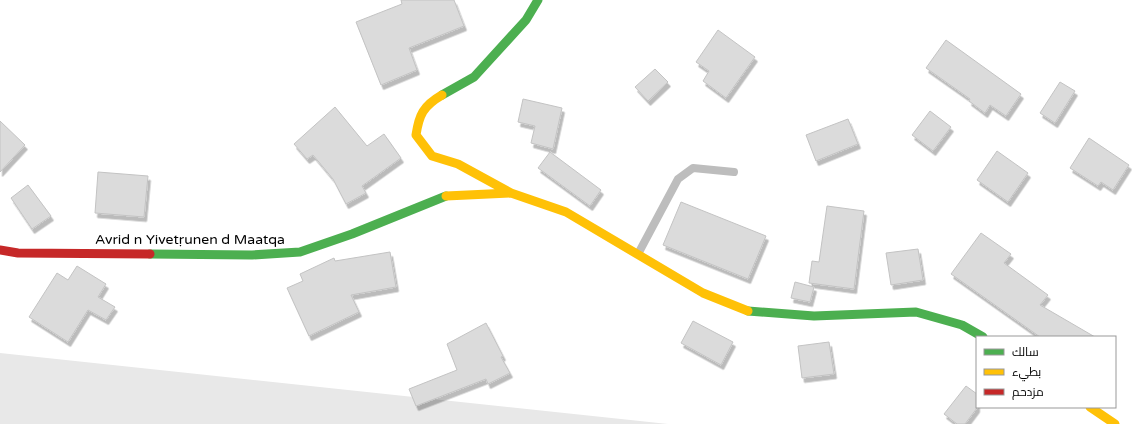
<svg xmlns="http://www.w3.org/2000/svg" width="1132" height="424" font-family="'Varela Round',Cairo,sans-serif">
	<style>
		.green { fill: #e8e8e8 }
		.building { fill: #dbdbdb; stroke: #c3c3c3; filter: url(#shadow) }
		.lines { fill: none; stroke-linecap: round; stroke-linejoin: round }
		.lane { stroke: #bdbdbd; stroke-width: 8 }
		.fast { stroke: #4caf50; stroke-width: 9 }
		.slow { stroke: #ffc107; stroke-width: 9 }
		.jam { stroke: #c62828; stroke-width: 9 }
		.labels { text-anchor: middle; stroke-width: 3; stroke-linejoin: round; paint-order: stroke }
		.street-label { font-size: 14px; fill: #000; stroke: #fff }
	</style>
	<defs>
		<filter id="shadow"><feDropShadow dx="2.5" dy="4.5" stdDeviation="0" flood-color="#0004"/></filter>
	</defs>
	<rect width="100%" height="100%" fill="#fff"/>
	<path class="green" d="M0,353l668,71h-668z"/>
	<path class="building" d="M401,0h53l10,26 -55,22 8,22 -36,15 -25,-63 46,-18z
		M718,30l37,27 -29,41 -23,-17 6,-10 -13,-9z
		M946,40l75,54 -15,22 -16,-11 -5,8 -16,-12 1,-2 -44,-31z
		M655,69l13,13 -20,19 -13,-14z
		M1060,82l15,9 -20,32 -15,-10z
		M523,99l39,9 -9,41 -22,-6 4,-17 -17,-4z
		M335,107l32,39 17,-12 17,24 -39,28 4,7 -20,11 -13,-25 -20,-24 -6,4 -13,-15z
		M930,111l21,16 -18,24 -21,-16z
		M848,119l10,25 -42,17 -10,-26z
		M0,121l25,24 -25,27z
		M1089,138l40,27 -16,25 -12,-8 -3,4 -28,-18z
		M997,151l31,22 -20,29 -31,-22z
		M550,152l51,38 -11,16 -52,-38z
		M98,172l50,4 -4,41 -49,-4z
		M28,185l23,31 -19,13 -21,-31z
		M681,202l85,34 -18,43 -85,-34z
		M827,206l37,5 -10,78 -45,-6 3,-22 7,1z
		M981,233l30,21 -7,9 44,32 -8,10 55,32h-55l-89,-63z
		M918,249l5,31 -32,5 -5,-32z
		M390,252l6,35 -45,8 8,17 -50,24 -22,-48 16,-7 -3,-7 34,-16 1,3z
		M77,266l29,18 -8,13 17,10 -9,13 -18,-10 -20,32 -39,-25 28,-44 11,7z
		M795,282l19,5 -4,15 -19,-4z
		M693,321l40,21 -12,23 -40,-22z
		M486,323l17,33 -2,1 9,16 -22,11 -2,-5 -70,27 -7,-17 48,-19 -10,-26z
		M829,342l5,32 -32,4 -4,-32z
		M966,386l11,8v14l-12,16h-8l-13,-10z"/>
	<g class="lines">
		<path class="lane" d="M638,254l40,-75 15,-11 41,4"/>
		<path class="fast" d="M442,95l32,-18 52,-57 12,-20
			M150,254l102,1 48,-3 52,-18 94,-38
			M748,311l66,5 102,-4 46,13 21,12"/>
		<path class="slow" d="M442,95c-19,11 -23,20 -26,40l16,21 26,8 53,29
			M446,196l65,-3 55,19 137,81 45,18
			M1090,407l25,17"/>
		<path class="jam" d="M0,250l18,3 132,1"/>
	</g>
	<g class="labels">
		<g class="street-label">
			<text x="190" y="244">Avrid n Yivetṛunen d Maatqa</text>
		</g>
	</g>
	<rect x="976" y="336" width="140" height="72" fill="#ffffff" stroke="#999999"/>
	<rect x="984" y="349" width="20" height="6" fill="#4caf50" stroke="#999999"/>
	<text x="1012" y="356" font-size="12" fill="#000000">سالك</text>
	<rect x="984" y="369" width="20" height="6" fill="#ffc107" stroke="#999999"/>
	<text x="1012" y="376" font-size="12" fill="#000000">بطيء</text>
	<rect x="984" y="389" width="20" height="6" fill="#c62828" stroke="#999999"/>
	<text x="1012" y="396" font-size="12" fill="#000000">مزدحم</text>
</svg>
